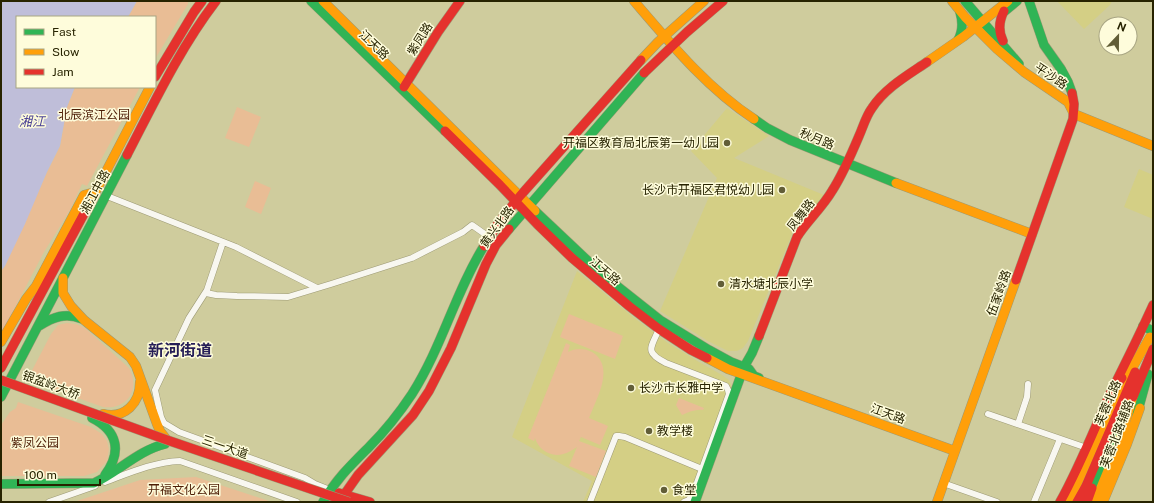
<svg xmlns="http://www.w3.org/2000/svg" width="1154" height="503" font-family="'Public Sans','Noto Sans SC',sans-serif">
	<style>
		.built { fill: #d4cf85 }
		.green { fill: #e9bd95 }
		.water { fill: #bfbed9 }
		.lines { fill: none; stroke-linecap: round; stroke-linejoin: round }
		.street-casing { stroke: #9d9a75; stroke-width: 7 }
		.fast-casing { stroke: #9d9a75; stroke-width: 10 }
		.slow-casing { stroke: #9d9a75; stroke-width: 10 }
		.jam-casing { stroke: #9d9a75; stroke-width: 10 }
		.street { stroke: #f8f7f0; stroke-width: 6 }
		.fast { stroke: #30b455; stroke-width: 9 }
		.slow { stroke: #ff9f0a; stroke-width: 9 }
		.jam { stroke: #e5322d; stroke-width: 9 }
		.jam-bridge-casing { stroke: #9d9a75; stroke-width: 10; stroke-linecap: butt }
		.jam-bridge { stroke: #e5322d; stroke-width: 9 }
		.poi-dot { fill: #625e37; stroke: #fefcdb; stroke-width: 1.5 }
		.labels { text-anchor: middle; stroke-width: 3; stroke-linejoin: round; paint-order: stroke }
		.street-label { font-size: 12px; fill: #272300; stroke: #fefcdb }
		.park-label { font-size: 12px; fill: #4d1d05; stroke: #fefcdb }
		.poi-label { font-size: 12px; fill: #272300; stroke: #fefcdb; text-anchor: start }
		.water-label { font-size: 13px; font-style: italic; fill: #4a4195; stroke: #fefcdb }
		.district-label { font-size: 16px; font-weight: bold; fill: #261e57; stroke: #fefcdb }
	</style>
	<rect width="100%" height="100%" fill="#cfcc9d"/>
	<path class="built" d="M1057,1h55l-2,4 -26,24z
		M727,108l42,28 -35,22 90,37 -6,9 -15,16 -10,12 -45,109 -5,7 -6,3h-9l-20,-10 -48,-30 57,-133 -26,-27z
		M1139,169l14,6v44l-29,-12z
		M577,271l56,46 35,26 31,19 23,13 7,5 2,5v6l-41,111h-107l9,-21 -80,-44z"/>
	<path class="green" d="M137,1h51v3l-33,55v-42h-27z
		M75,87h65l-53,99 -5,-2 -12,26 -26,42 -43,82v-63l4,-5 42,-94 13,-26 7,-39z
		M237,107l24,10 -12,30 -24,-9z
		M255,181l16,7 -10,26 -16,-7z
		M569,314l54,22 -8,23 -55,-22z
		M67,323l9,1 9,4 44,40c12,21 -2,42 -26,39l-76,-27 24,-46 7,-9z
		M566,343l4,2 -2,7c7,-4 16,-4 24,0 24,15 4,47 -3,66l19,8 -8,19 -19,-8 -2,4 27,10 -10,26 -27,-11 8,-19c-5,3 -9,6 -14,7 -12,4 -25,-5 -28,-16l-1,3 -6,-3z
		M679,398l25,10 -1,2c-7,-1 -14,2 -21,5l-6,-10z
		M18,402l73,25 11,7 5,7 2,8 -2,12 -10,11 -13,4h-83v-51l9,-13 6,-4z
		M196,477l76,25h-191l-4,-1 63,-21z"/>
	<path class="water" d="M1,1h136l-9,16h-111v70h58l-8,20 -7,39 -13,26 -22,52 -20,42 -4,5z"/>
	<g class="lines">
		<g class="street-casing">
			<path id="street" d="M107,196l129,51 81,41
				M223,242l-16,48 -18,28 -34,72 6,27 3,6 15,9 126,46 10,6 15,6
				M206,293l10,2 21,1 51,1 43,-13 81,-26 51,-26 9,-7 17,12
				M659,329c-8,19 -15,23 7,34l60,23 2,4 1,4 -35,97 -5,9 -5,2
				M988,414l99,34
				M1018,424l9,-27 1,-13
				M105,482c24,-9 49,-20 75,-21l117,41
				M943,483l54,19
				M49,502l46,-16
				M590,502l26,-66h3l6,1 77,32
				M1034,502l26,-63"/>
		</g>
		<g class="fast-casing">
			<path id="fast" d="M311,1l134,130
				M965,1l54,63
				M1029,1l15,44 17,24 7,13 4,11
				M1005,11l12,-10
				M958,40c5,-9 5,-18 2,-28
				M754,119l13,9 23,12 106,43
				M535,211l53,50 24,21 48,38 49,30 22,12 18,7 5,7 5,2
				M509,229l135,-156
				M39,326c14,-9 27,-14 43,-7
				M1143,326l10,5
				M1,397l126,-242
				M1137,414l11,-40
				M92,418c26,13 30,34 13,57
				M1,484l93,-1c24,-11 45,-33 71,-39
				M1089,495l31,-69
				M323,502c13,-23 29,-38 47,-56 15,-15 30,-34 42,-52 30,-47 43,-101 72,-148
				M695,502l49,-135 8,-14 7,-17"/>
		</g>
		<g class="slow-casing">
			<path id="slow" d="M323,1l212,210
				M634,1c36,42 73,87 120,118
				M952,1l13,16 32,32 27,23 44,30 6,12 79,32
				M641,60l17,-18 46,-41
				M927,62l36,-25 45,-36
				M896,183l136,51
				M86,210l64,-123
				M63,278v15l8,13 13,14 46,37 6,9 21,58 3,7 7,9
				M1,342l25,-43 10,-13 48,-91 11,-3
				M707,358l21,11 227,82
				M103,414c22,5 37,-11 37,-32
				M937,502l79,-222
				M1067,502l9,-16 38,-86 36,-63
				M1095,502l22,-53 18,-59
				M1103,502l24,-58 13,-36"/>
		</g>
		<g class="jam-casing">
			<path id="jam" d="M1003,41c-5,-10 -4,-20 1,-30
				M644,73l43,-41 36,-31
				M155,77l39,-65 8,-11
				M404,87l34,-55 22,-31
				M445,131l55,54 38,40 34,33 57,48 30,23 32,21 16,8
				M127,155c27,-52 53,-107 89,-154
				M484,246l15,-24 21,-26 121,-136
				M1016,280l57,-161 1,-15 -2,-11
				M759,336l38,-99c10,-16 25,-29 35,-46 11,-17 19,-36 27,-55 4,-9 7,-20 13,-28 13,-20 36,-33 55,-46
				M1,368l85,-158
				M1110,395l12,-17
				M1133,397l20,-48
				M339,493l31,9
				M339,502l19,-27 55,-60 16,-24 22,-43 35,-84 10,-19 13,-16
				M1060,502c19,-34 33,-70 49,-106 15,-30 30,-60 44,-91
				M1077,502l9,-16 49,-114
				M1087,502l5,-14"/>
		</g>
		<use href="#street" class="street"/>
		<use href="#fast" class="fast"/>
		<use href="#slow" class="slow"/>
		<use href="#jam" class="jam"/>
		<g class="jam-bridge-casing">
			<path id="jam-bridge" d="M1,380l166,60 182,62"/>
		</g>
		<use href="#jam-bridge" class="jam-bridge"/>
	</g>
	<g class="poi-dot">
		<circle cx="727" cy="143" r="4"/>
		<circle cx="782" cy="190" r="4"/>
		<circle cx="721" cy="284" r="4"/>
		<circle cx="631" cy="388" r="4"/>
		<circle cx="649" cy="431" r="4"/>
		<circle cx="664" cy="490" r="4"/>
	</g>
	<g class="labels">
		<g class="street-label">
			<text transform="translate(420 39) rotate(-58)" y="4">紫凤路</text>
			<text transform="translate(374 45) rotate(44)" y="4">江天路</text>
			<text transform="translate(1051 76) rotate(34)" y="4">平沙路</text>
			<text transform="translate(817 139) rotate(23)" y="4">秋月路</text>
			<text transform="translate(95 192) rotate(-62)" y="4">湘江中路</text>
			<text transform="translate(801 215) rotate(-52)" y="4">凤舞路</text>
			<text transform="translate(497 227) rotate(-54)" y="4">黄兴北路</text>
			<text transform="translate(605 271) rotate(41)" y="4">江天路</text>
			<text transform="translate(999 293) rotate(-70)" y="4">伍家岭路</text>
			<text transform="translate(51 385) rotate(20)" y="4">银盆岭大桥</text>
			<text transform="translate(1108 403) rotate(-67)" y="4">芙蓉北路</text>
			<text transform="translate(888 414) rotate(20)" y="4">江天路</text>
			<text transform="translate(1117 434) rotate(-69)" y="4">芙蓉北路辅路</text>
			<text transform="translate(225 447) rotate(19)" y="4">三一大道</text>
		</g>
		<g class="park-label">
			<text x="94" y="119">北辰滨江公园</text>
			<text x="35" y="447">紫凤公园</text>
			<text x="184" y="494">开福文化公园</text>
		</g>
		<g class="poi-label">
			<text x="719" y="147" text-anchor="end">开福区教育局北辰第一幼儿园</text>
			<text x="774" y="194" text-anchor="end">长沙市开福区君悦幼儿园</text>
			<text x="729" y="288">清水塘北辰小学</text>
			<text x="639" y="392">长沙市长雅中学</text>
			<text x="657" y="435">教学楼</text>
			<text x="672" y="494">食堂</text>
		</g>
		<g class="water-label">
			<text x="32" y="126">湘江</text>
		</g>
		<g class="district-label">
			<text x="180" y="356">新河街道</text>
		</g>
	</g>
	<rect width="1154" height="503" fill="none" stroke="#272300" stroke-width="4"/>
	<rect x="16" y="16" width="140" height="72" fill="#fefcdb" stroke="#a8a583"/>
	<rect x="24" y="29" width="20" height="6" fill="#30b455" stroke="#a8a583"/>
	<text x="52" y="36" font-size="12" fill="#272300">Fast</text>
	<rect x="24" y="49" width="20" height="6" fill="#ff9f0a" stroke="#a8a583"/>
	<text x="52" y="56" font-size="12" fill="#272300">Slow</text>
	<rect x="24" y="69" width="20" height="6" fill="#e5322d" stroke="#a8a583"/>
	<text x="52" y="76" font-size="12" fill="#272300">Jam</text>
	<g transform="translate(1118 36) rotate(22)"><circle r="19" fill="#fefcdb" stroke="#a8a583"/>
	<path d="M0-3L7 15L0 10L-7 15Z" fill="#625e37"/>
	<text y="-6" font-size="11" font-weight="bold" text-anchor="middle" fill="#272300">N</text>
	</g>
	<path d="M18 479v6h82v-6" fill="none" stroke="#272300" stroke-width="2"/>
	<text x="24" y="479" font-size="12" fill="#272300" stroke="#fefcdb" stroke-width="3" paint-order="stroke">100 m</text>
</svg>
